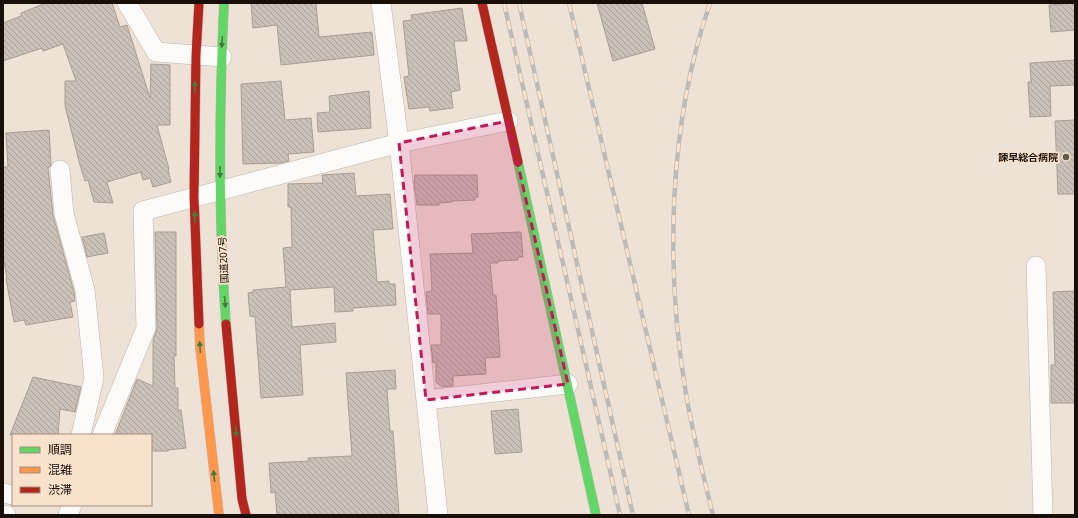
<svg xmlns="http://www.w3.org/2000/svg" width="1078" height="518" font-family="'Noto Sans','Noto Sans JP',sans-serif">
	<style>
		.building { fill: url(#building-back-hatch); stroke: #a89e95 }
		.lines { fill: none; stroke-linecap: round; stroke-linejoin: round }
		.street-casing { stroke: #bdb4ab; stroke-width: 20 }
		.fast-casing { stroke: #bdb4ab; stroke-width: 10 }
		.slow-casing { stroke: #bdb4ab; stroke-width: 10 }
		.jam-casing { stroke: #bdb4ab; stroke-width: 10 }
		.street { stroke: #fcfbf9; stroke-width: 19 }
		.fast { stroke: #63d668; stroke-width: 9 }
		.slow { stroke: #ff974d; stroke-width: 9 }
		.jam { stroke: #b3261e; stroke-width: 9 }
		.rail-casing { stroke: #bebbb7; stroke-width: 4.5 }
		.rail { stroke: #f9e2cc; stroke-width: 3; stroke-dasharray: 9; stroke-linecap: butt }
		.oneway { fill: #417c3d }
		.marked { fill: #c2185b; fill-opacity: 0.2; stroke: #c2185b; stroke-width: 3; stroke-dasharray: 8 5; stroke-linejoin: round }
		.poi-dot { fill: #625950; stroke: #f9e2cc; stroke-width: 1.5 }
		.labels { text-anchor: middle; stroke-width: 4; stroke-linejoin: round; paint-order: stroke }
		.poi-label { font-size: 10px; font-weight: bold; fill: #170f08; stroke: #f9e2cc; text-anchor: end }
		.street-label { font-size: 10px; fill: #170f08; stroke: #f9e2cc }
	</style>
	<defs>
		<pattern id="building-back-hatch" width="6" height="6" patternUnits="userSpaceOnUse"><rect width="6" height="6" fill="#cac0b7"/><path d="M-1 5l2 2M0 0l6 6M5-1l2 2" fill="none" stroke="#ada49c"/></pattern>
	</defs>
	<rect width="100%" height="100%" fill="#eee2d6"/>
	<path class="building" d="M46,3h66l8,24 7,-2 23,73 1,-34 19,1v60h-13l12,44 -1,1 3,12 -18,5 -3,-9 -7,2 -2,-8 -34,10 6,21 -19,-1 -6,-22 -3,1 -5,-16 -15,-59v-25h11l-13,-37 -20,7 -1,-3 -39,13v-38l18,-7v-3z
		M251,3h65l3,34 53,-5 2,23 -93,10 -4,-40 -24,3z
		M597,3h45l13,46 -42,12z
		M1075,3v27l-24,2 -2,-27z
		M462,8l5,33h-13l6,49 -9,2 2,16 -23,3 -1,-4 -20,2 -5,-32 5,-1 -6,-55 9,-1 -1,-5z
		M1075,60v25l-25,1 1,30 -21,1 -2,-35h3l-1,-19z
		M281,81l4,39 26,-2 3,34 -26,2 1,7 -8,2 -38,1 -2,-80z
		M369,91l2,37 -53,4 -1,-19 13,-1 -1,-16z
		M1075,120v74h-17l-3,-73z
		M49,130l2,34 -1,3h-2l5,48 21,77 1,9 -5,1 3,15 -47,8 -2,-5 -10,2 -8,-43 1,-1 -4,-23v-88h5l-2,-34z
		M354,173l2,23 34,-2 3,35 -20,1 4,52 12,-1v3h6l1,21 -43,3v3l-18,1 -1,-25 -44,3 2,37 43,-4 1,19 -36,3 3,50 -42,3 -6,-81 -5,-1 -2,-23 5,-1v-2l33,-3 -3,-39 9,-1 -1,-40h-3v-23l35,-1 -1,-8z
		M415,175h62l1,22h-3v3l-23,1v1l-13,1v2h-22l-3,-23z
		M155,232h21v124h-2l1,32h3v22h3l5,38 -18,2v1h-17v-16h-36l22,-56 16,7v-45l4,-13z
		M521,232l2,25h-5v3l-20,1v2h-8l3,32h3l4,62 -15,1 1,16 -33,2v10l-11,1 -6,-5v-20l-3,1 -2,-18h10v-31h-13l-2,-22 6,-1 -2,-37 43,-1 -2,-19z
		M104,233l4,20 -21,4 -5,-20z
		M1075,291v112h-24v-38h4l-2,-73z
		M395,370l1,19h-9l3,42h3l6,84h-122l-2,-23 -4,1 -2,-30 40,-2 -1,-3 44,-2 -6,-83z
		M33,377l48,10 -6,25 -15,-3 -2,26h-48z
		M518,409l4,43 -27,2 -4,-43z"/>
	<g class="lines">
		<g class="street-casing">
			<path id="street" d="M127,3l29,49 66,5
				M381,3l18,140 39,372
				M60,170l4,44 21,76 9,88 -13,57
				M1036,266l7,249
				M426,400l142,-16
				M102,435l44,-107 -3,-117 256,-68 109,-22
				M3,493l10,2
				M3,515h3
				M68,515l4,-10"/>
		</g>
		<g class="fast-casing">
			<path id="fast" d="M224,3c-5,107 -6,214 2,321
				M518,162l78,353"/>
		</g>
		<g class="slow-casing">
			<path id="slow" d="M199,324l1,23 19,168"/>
		</g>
		<g class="jam-casing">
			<path id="jam" d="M199,3l-3,52 -2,142 5,127
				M482,3l36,159
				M226,324l16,175 4,16"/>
		</g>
		<use href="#street" class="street"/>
		<use href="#fast" class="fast"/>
		<use href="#slow" class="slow"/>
		<use href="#jam" class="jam"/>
		<g class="rail-casing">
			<path id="rail" d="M504,3l116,512
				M519,3l114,512
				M569,3l120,512
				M710,3c-42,122 -45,265 -24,391 7,41 17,81 27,121"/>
		</g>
		<use href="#rail" class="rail"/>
	</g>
	<defs><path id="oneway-solid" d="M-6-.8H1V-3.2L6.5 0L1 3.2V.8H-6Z"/></defs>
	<g class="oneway">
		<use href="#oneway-solid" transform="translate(222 42) rotate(93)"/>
		<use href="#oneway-solid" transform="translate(195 87) rotate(-89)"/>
		<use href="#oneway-solid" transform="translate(220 172) rotate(91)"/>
		<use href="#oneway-solid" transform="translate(195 217) rotate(-92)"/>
		<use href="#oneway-solid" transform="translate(225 302) rotate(85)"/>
		<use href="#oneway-solid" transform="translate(200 347) rotate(-94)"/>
		<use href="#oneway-solid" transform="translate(236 431) rotate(85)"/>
		<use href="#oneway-solid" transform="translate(214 476) rotate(-97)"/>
	</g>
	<path class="marked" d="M508,121l60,263 -142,16 -27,-257z"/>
	<circle class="poi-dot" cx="1066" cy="157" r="4"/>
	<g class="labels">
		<g class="poi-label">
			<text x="1058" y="161">諫早総合病院</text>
		</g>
		<g class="street-label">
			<text transform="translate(223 260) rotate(-93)" y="4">国道207号</text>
		</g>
	</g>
	<rect width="1078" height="518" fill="none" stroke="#170f08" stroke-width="8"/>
	<rect x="12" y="434" width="140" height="72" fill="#f9e2cc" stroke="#9f8e7e"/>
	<rect x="20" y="447" width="20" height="6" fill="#63d668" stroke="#9f8e7e"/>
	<text x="48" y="454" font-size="12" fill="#170f08">順調</text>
	<rect x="20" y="467" width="20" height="6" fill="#ff974d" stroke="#9f8e7e"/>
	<text x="48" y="474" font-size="12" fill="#170f08">混雑</text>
	<rect x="20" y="487" width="20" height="6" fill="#b3261e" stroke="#9f8e7e"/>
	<text x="48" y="494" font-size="12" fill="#170f08">渋滞</text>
</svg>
